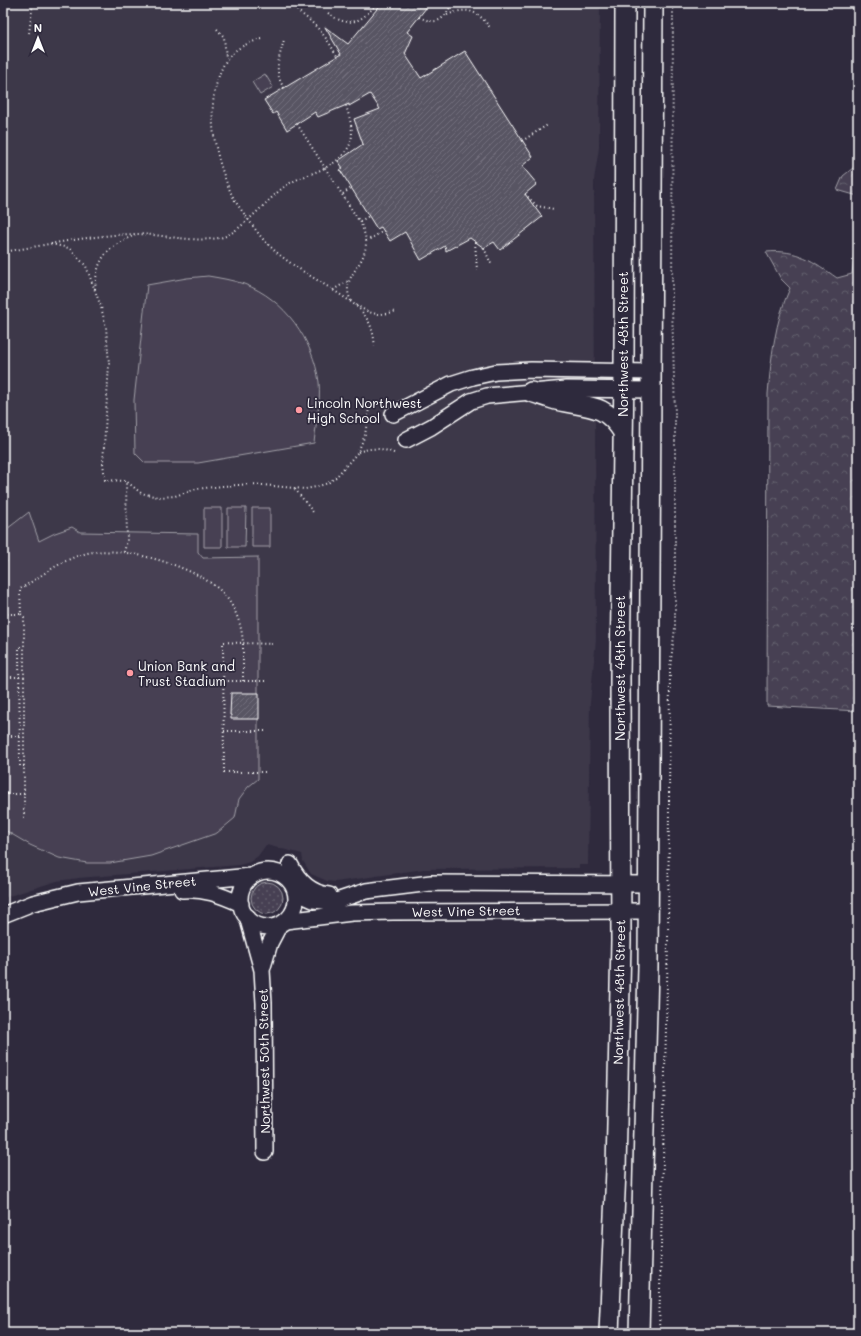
<svg xmlns="http://www.w3.org/2000/svg" width="861" height="1336" font-family="Mali,sans-serif">
	<style>
		.built { fill: #3c3749 }
		.grass { fill: url(#grass-dots); stroke: #a2a0a8 }
		.forest { fill: url(#forest-crowns); stroke: #a2a0a8 }
		.park { fill: #464152; stroke: #a2a0a8 }
		.building { fill: url(#building-hatch); stroke: #fff }
		.lines { fill: none; stroke-linecap: round; stroke-linejoin: round }
		.minor-casing { stroke: #fff; stroke-width: 18 }
		.major-casing { stroke: #fff; stroke-width: 22 }
		.path { stroke: #fff; stroke-width: 2; stroke-dasharray: 1 3; stroke-linecap: butt }
		.minor { stroke: #2f2a3d; stroke-width: 15 }
		.major { stroke: #2f2a3d; stroke-width: 19 }
		.poi-dot { fill: #ff9aa2; stroke: #2f2a3d; stroke-width: 1.5 }
		.labels { text-anchor: middle; stroke-width: 3.5; stroke-linejoin: round; paint-order: stroke }
		.street-label { font-size: 13px; fill: #fff; stroke: #2f2a3d }
		.poi-label { font-size: 13px; fill: #fff; stroke: #2f2a3d; text-anchor: start }
	</style>
	<defs>
		<pattern id="grass-dots" width="8" height="8" patternUnits="userSpaceOnUse"><rect width="8" height="8" fill="#464152"/><path d="M2 2h.1M6 6h.1" fill="none" stroke="#625e6c" stroke-width="1.8" stroke-linecap="round"/></pattern>
		<pattern id="forest-crowns" width="20" height="18" patternUnits="userSpaceOnUse"><rect width="20" height="18" fill="#464152"/><path d="M2 6a3 3 0 1 1 6 0M12 15a3 3 0 1 1 6 0" fill="none" stroke="#625e6c"/></pattern>
		<pattern id="building-hatch" width="6" height="6" patternUnits="userSpaceOnUse"><rect width="6" height="6" fill="#595564"/><path d="M-1 1l2-2M0 6l6-6M5 7l2-2" fill="none" stroke="#726e7b"/></pattern>
	</defs>
	<rect width="100%" height="100%" fill="#2f2a3d"/>
	<filter id="ink" filterUnits="userSpaceOnUse"><feTurbulence type="fractalNoise" baseFrequency=".025" numOctaves="2"/><feDisplacementMap in="SourceGraphic" scale="8" xChannelSelector="R" yChannelSelector="G"/><feConvolveMatrix kernelMatrix="1 2 1 2 8 2 1 2 1" color-interpolation-filters="sRGB"/></filter>
	<g filter="url(#ink)">
		<path class="built" d="M3,3h597l-1,145 -5,32 2,460 -6,63 -2,162h-9v3l-155,1 -88,13 -9,-1 -16,-7 -8,-13 -1,-7 -36,-9 -8,11 -8,6 -11,3 -160,13 -22,3 -54,17z"/>
		<path class="grass" d="M251 898a16 16 0 1 1 32 0a16 16 0 1 1-32 0Z"/>
		<path class="forest" d="M858,164v32l-21,-6 6,-14z
			M858,218v493l-91,-5 1,-312c3,-36 7,-73 22,-106l-9,-9 -15,-27c32,-3 47,9 71,26l15,-4z"/>
		<path class="park" d="M265,74l8,13 -13,8 -8,-13z
			M208,276c12,2 24,4 36,8 41,15 69,56 75,98 2,20 -3,41 -5,61l-116,20h-53l-10,-10 -1,-53 13,-115 40,-7z
			M204,508h18v39h-18z
			M228,508h18l-1,39h-17z
			M252,508h18v39h-18z
			M29,512l10,29 16,-8 17,-6 8,5 118,2v18l5,6 55,-1v222l-10,8 -9,12 -4,19 -18,15 -66,23 -41,7h-23l-28,-5 -29,-13 -27,-16v-263l4,-5 -4,-2v-27z"/>
		<path class="building" d="M382,3h48l-23,29 6,4 -8,18 16,24 44,-27 68,106 -11,9 15,18 -12,10 17,23 -42,33 -6,-8 -10,6 -14,-10 -24,13 -1,-5 -24,14 -16,-28 -15,9 -9,-14 -4,2 -37,-59 3,-2 -5,-7 25,-17 -9,-25 26,-10 -10,-15 -21,12v-2l-31,13 -3,-5 -28,18 -11,-18 -3,2 -9,-14 77,-46 -16,-27 23,17z
			M231,693h28v26h-28v-4h-1z"/>
		<g class="lines">
			<g class="minor-casing">
				<path id="minor" d="M393,414l58,-30 22,-7 23,-5 35,-2 120,2
					M406,440l25,-13 40,-26 16,-5 79,-7 85,1
					M290,864c8,16 20,29 39,31
					M240 899a28 28 0 1 1 56 0a28 28 0 1 1-56 0Z
					M182,890c21,-2 39,5 59,14
					M295,892l18,8 20,2 33,-11 65,-8 217,1
					M3,915l30,-12 45,-11 173,-16
					M247,916l15,54 2,33 1,149
					M285,921l67,-8 41,-1 254,-1
					M262,970l8,-27 10,-19"/>
			</g>
			<g class="major-casing">
				<path id="major" d="M531,392c11,3 22,8 34,10 28,5 41,4 58,30
					M609,1333l7,-163 5,-229 -1,-263 4,-307 1,-368
					M639,1333l9,-366 5,-964"/>
			</g>
			<path class="path" d="M287,3c26,19 34,25 50,53
				M328,13c21,16 34,9 49,-10
				M447,15c21,-9 31,-4 44,14
				M419,17c19,9 25,3 33,-14
				M217,29l7,8 2,21
				M29,33l4,-30
				M262,39c-31,8 -40,21 -47,51 -7,34 2,72 16,103 4,9 11,18 17,26 7,10 15,22 25,30 17,16 40,28 60,41 12,8 27,16 34,29 6,9 7,19 8,29
				M284,88c-11,-17 -5,-29 0,-48
				M297,124l64,100c2,5 5,13 5,18 0,26 -27,34 -15,59
				M522,141l27,-17
				M343,194l8,-6
				M525,194l12,12 17,3
				M360,221l9,-5
				M366,241l18,-10
				M475,242l2,28
				M51,244l18,4 17,18 15,41 5,20 3,37 -6,99 2,17 21,1 15,12 17,4 17,-1 21,-7 27,-3 29,-2 53,5 11,-2 12,-4 8,-6 22,-25 7,-17 5,-34
				M484,248l8,18
				M3,252c44,-7 87,-17 132,-18 30,0 59,10 88,3 16,-4 45,-38 61,-50 19,-14 47,-15 62,-36 11,-14 4,-30 0,-46
				M95,289c2,-33 12,-41 40,-54
				M333,290l15,-9
				M356,305c16,10 22,11 41,6
				M358,452c14,-5 25,-4 38,2
				M295,489l18,23
				M124,552l3,-11 -1,-60
				M3,614h18l-1,-25c20,-12 41,-29 64,-35 35,-11 122,14 143,44 10,14 15,29 16,45l29,1
				M21,614l3,3v203
				M3,677h17
				M224,681h43
				M243,681v-38l-20,-1 1,130h43
				M224,731h42
				M3,736h17
				M24,766h-4l-1,-119h5
				M3,794h21
				M659,1333l9,-392 2,-273 5,-40v-214l-3,-108 1,-303"/>
			<use href="#minor" class="minor"/>
			<use href="#major" class="major"/>
		</g>
	</g>
	<g class="poi-dot">
		<circle cx="299" cy="410" r="4"/>
		<circle cx="130" cy="673" r="4"/>
	</g>
	<g class="labels">
		<g class="street-label">
			<text transform="translate(623 344) rotate(-90)" y="5">Northwest 48th Street</text>
			<text transform="translate(620 668) rotate(-90)" y="5">Northwest 48th Street</text>
			<text transform="translate(142 886) rotate(-6)" y="5">West Vine Street</text>
			<text transform="translate(466 911) rotate(-1)" y="5">West Vine Street</text>
			<text transform="translate(619 992) rotate(-89)" y="5">Northwest 48th Street</text>
			<text transform="translate(264 1061) rotate(-91)" y="5">Northwest 50th Street</text>
		</g>
		<g class="poi-label">
			<text x="307" y="408">Lincoln Northwest<tspan x="307" dy="15">High School</tspan></text>
			<text x="138" y="671">Union Bank and<tspan x="138" dy="15">Trust Stadium</tspan></text>
		</g>
	</g>
	<rect width="861" height="1336" fill="none" stroke="#2f2a3d" stroke-width="16"/>
	<rect x="8" y="8" width="845" height="1320" fill="none" stroke="#fff" stroke-width="1.5" filter="url(#ink)"/>
	<g transform="translate(38 38)" stroke="#2f2a3d" stroke-width="3" paint-order="stroke">
	<path d="M0-3L7 15L0 10L-7 15Z" fill="#ffffff"/>
	<text y="-6" font-size="11" font-weight="bold" text-anchor="middle" fill="#ffffff">N</text>
	</g>
</svg>
